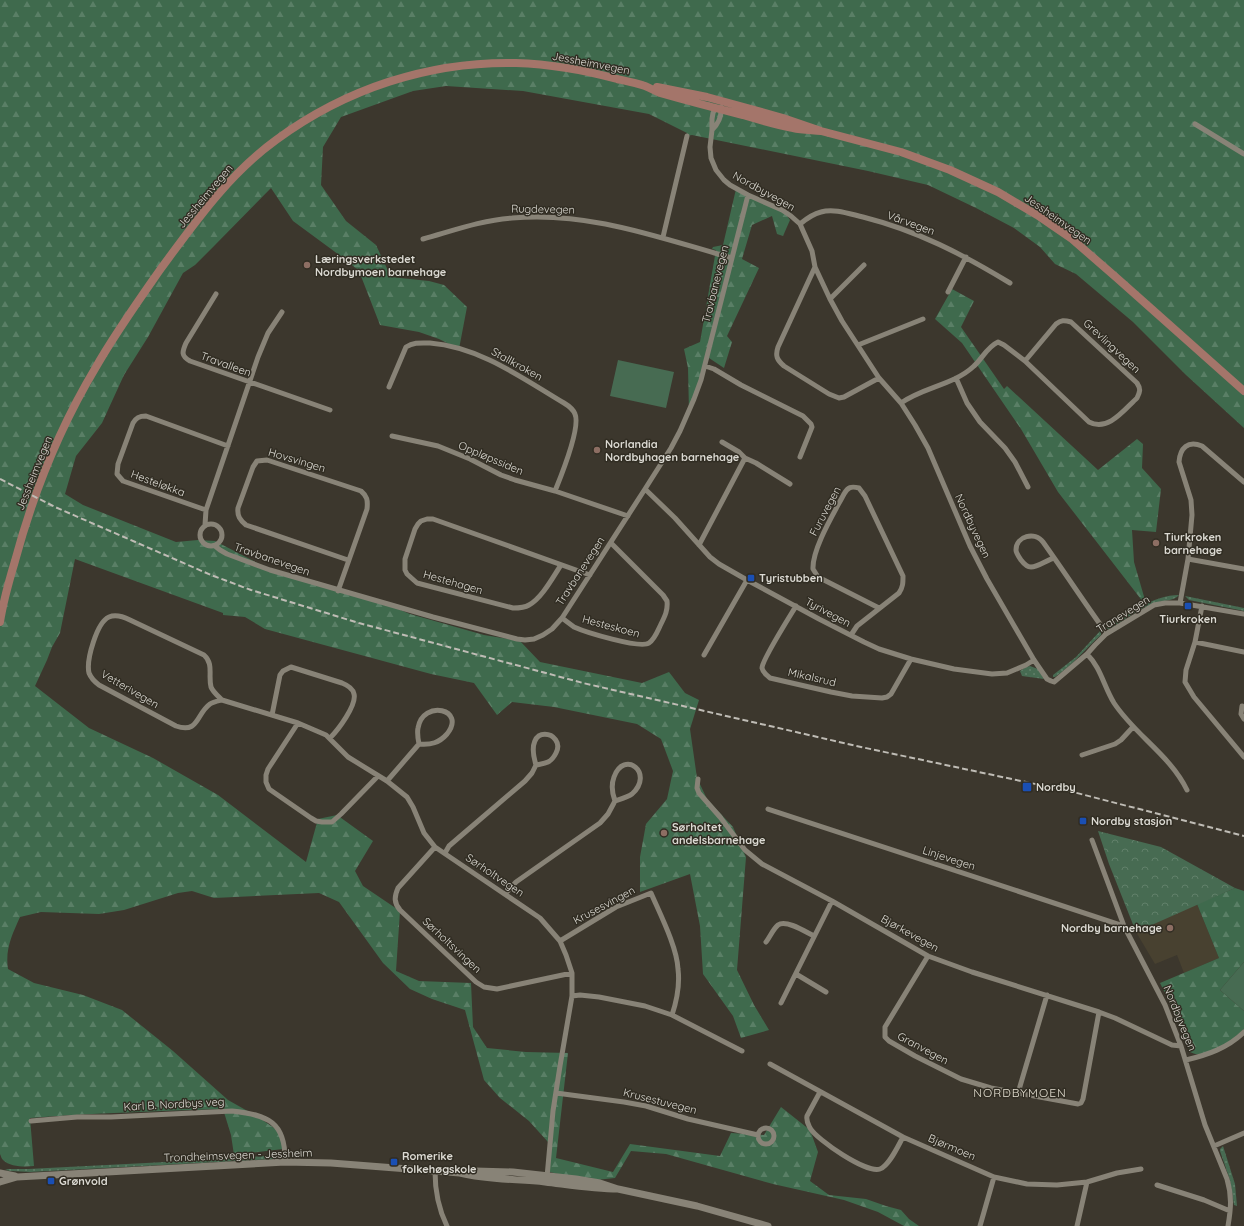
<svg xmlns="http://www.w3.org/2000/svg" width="1244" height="1226" font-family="Quicksand,sans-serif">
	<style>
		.built { fill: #484130 }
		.grass { fill: url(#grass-dots) }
		.forest { fill: url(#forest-firs) }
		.park { fill: url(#park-crowns) }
		.garden { fill: #476b52 }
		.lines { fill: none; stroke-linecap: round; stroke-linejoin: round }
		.street { stroke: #888377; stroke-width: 5 }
		.secondary { stroke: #888377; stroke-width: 7 }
		.primary { stroke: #a4756a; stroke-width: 8 }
		.rail { stroke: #bfbcb5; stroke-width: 2; stroke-dasharray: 6 3; stroke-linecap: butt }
		.education-dot { fill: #8d6e63; stroke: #312d23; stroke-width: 1.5 }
		.transit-dot { fill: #1a4fb4; stroke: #312d23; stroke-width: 1.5 }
		.labels { text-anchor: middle; stroke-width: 3; stroke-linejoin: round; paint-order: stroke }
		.street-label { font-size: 11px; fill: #dcdad3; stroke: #312d23 }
		.poi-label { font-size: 11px; font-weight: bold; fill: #dcdad3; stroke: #312d23; text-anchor: start }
		.neighbourhood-label { font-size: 12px; letter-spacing: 1px; fill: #e5e0d2; stroke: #312d23 }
	</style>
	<defs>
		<pattern id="grass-dots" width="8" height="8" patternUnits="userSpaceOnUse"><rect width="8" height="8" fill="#476b52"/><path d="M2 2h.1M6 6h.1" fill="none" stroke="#61806a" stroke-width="1.8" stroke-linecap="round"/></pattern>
		<pattern id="forest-firs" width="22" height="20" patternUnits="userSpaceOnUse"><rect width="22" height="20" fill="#3f6a4d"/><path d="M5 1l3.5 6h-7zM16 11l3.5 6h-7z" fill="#5a7f66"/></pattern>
		<pattern id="park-crowns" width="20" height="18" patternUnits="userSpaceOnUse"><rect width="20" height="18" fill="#476b52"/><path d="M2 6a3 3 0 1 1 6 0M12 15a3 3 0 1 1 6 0" fill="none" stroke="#61806a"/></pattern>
	</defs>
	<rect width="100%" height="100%" fill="#3c372d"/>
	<path class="built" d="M1197,904l22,54 -35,15 -7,-18 -22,9 -19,-32z"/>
	<path class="grass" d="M1179,595c-5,6 -13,5 -20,7 -17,4 -33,17 -48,26l-2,1 -3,-1 4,-4c21,-11 44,-29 69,-29z
		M1185,596l59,12v3l-55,-11z
		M1101,630v5c-16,14 -28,30 -46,42h-2v-2l23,-18z
		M1030,666l8,3 6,10 -22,-3 -2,-5 6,-4z
		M1223,1146l12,38 2,22 -3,-1 -4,-25 -10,-29v-2z
		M278,1155h1l-2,3 -3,1 -244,13 -19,-1 -6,-1 3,-1h20l177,-9z"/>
	<path class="forest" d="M0,0h1244v428l-58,-53 -53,-53 -57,-48 -21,-10 -15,-17 -26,-19 -38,-20 -48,-23 -60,-14 -176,-36 -6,1 1,-3 -38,-19 -126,-23 -77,-5 -33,5 -72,26 -18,30 -2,38 25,36 30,24 15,32 38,4 15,4 23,22 -8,42 -20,-10 -20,-7 -39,-7 -21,-54 -13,-11 -53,-39 -22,-33 -56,57 -20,20 -12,8 -35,64 -24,38 -22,48 -26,33 -11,38 18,11 93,37 22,-2 17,1 48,25 121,37 26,11 74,21 36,6 20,21 102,21 27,-11 16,21 14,7 -9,29 7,49 10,21 26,28 13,30 -9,113 17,35 15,25 -28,8 -8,-22 -30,-42 -3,-48 -10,-52 -50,18v-35l6,-33 21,-25 6,-28 -12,-32 -24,-15 -83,-17 -42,-5 -15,13 -23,-32 -43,-9 -166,-45 -20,-12 -22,-2v-2l-148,-54 -15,74 -8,14 -5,13 -12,26 54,42 64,30 65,37 88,67 12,-43 19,-4 36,26 -18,30 8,15 37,25 -4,60 23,10 52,2 2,44 14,21 39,4 42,1 -12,105 57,14 17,-28 90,12 11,-23 33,2 17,-28 29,23 8,22 -8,29 19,14 37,4 20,7 15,4 8,9 10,7h-15l-26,-14 -34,-12 -71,-16 -107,-30 -35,-3 -16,27 -29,3 -36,-9 -2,-30 -19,-21 -29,-23 -16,-18 -19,-70 -33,-11 -22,-10 -27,-26 -44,-61 -20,-9 -105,5 -22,-7 -14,2 -54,17 -25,4 -58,-2 -21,5c-8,18 -15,32 -12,52l26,14 49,12 39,15 51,41 55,49 30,17 22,15 3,17 -49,6 -3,-20 -8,-26c-65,2 -129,4 -193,9l4,48c-9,1 -24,1 -31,-6 -2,-2 -2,-4 -3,-6z
		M736,189l10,7 34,10 10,14 -7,16 -6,-2 -5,-18 -20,9 -10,34 17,9 -32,68 5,6 -8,26 -15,-10 -20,53 -1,-43 -4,-19 16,-7 16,-92 -4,-1 1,-2 10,-2z
		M952,289l22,12 -13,26 43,62 3,-3 91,84 39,-31 6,5 -1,24 19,21 -5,43 -24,-2 2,32 13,45 -89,-115 -37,-63 -59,-86 -27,-24z
		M1235,888l9,3v71l-24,28 24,21v18c-11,11 -28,24 -45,25 -3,1 -6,-1 -9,-2l-17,-43 -13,-26 59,-25 -22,-54z"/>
	<path class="park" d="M1098,831l63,16 74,41 -99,44 -27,-68z"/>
	<path class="garden" d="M618,360l56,12 -8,36 -56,-12z
		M1244,962v49l-24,-21z"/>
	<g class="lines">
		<path class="street" d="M716,107l-3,6 -1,6v11l-2,17 1,11 5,12 8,10 6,5 18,10 34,15 9,6 9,8 12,27 3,16 15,32 12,22 37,57 22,25 14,22 13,23 42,98 17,33 47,81 13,19 4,2 3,1 33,-28 8,-9 11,-11 48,-29 11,-2h15l64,11
			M1195,124l49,30
			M712,130c6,-6 10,-14 9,-23
			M800,224c6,-5 13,-10 21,-12 13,-4 29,2 42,5 55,14 99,37 147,66
			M663,237l24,-101
			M423,239c29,-8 59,-19 89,-21 77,-7 148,20 220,40
			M815,267l-37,80c-3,9 -1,13 6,19l45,28 10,4 5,-1 35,-19
			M948,292l18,-35
			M216,294l-30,49c-4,9 -5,13 4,18l140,49
			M830,299l34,-34
			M858,345l65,-26
			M705,366l9,3 27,16 62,31 8,8 1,3 -12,30
			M956,378l11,25 13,19 25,26 10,14 13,25
			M389,387l17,-40c8,-5 15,-4 24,-4 50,4 92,35 134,60 5,3 9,6 11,11 6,14 -14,62 -20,77
			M901,403c22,-16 53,-18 73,-37 8,-7 13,-19 24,-24l6,3 21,16 64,61c19,10 35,-12 48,-24 3,-6 4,-9 0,-15l-66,-61c-7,-2 -10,-2 -15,2l-31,37
			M392,436l46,10 32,13 31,16 14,5 40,11 73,25
			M722,442l17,10 6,6 11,5 34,21
			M645,489l30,29 35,39 9,7 28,16 72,39 45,23 15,7 32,10 43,10 38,5 15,-1 19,-8 8,-5
			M206,510l-83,-29 -6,-7 1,-10 15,-41c3,-5 6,-7 13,-7l82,30
			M200 535a11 11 0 1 1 22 0a11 11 0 1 1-22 0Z
			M205,525l1,-15 52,-153 10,-24 14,-21
			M699,545l46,-87
			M215,546l5,4 7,4 43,16 163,47 84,22 8,1 9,-1 9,-4 9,-6 10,-11 83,-129 26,-41 9,-17 14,-32 7,-19 47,-185
			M1054,558c-7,2 -16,9 -23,9 -4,0 -7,-3 -10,-7 -2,-3 -5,-7 -5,-10 0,-14 19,-19 27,-8 20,28 39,57 59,85l4,7
			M1188,559l56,10
			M561,565c-8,12 -19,33 -32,40 -5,3 -11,3 -16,3l-96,-25 -10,-9 -2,-4v-11l10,-30 3,-5 3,-3 6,-2h6l157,56
			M338,591l29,-82c1,-9 0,-13 -6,-18l-94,-31 -10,1 -4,6 -15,41c-1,8 2,12 8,17l102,35
			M1180,603l8,-44 4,-44 -1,-15 -12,-38c1,-14 9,-22 23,-16l42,36
			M796,606c-6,10 -34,54 -34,62 1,5 5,7 8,10l61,14 21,4 30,2 5,-1 4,-3 20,-35
			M1202,606l-7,36 -9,28 -1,12 9,15 50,60
			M562,618c4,3 8,6 12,9 11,5 66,22 75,16 6,-4 9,-13 12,-19 4,-8 7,-14 6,-23l-4,-6 -52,-52
			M851,635l6,-9 42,-33c4,-6 4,-10 4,-17l-38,-80 -6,-8c-8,-2 -11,-1 -15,6 -10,19 -32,55 -31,75l5,8 61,31
			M1195,642l49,10
			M1087,654c14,14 17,33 27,49 21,32 56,52 73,87
			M704,655l43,-75
			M222,700c-4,1 -9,2 -12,4 -14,10 -11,30 -34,22l-77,-41c-4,-3 -8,-7 -10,-12 -3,-13 8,-51 20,-56 7,-3 15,0 21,3l74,35c10,9 4,20 7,32 2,5 7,9 11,13l76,23 28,12 22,22 39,24 20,16 6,10 11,26 11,14 105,71 20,23 6,14 6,18v23l-12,70 -7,45 -6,66
			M1242,706l-1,8 3,5
			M272,715l8,-40 3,-4 8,-4 51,16c5,2 11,5 12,11 3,11 -16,36 -24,44
			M298,723l-30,46 -2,6v7l3,7 42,29 5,3 6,1h10l9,-8 37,-38
			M1082,755l33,-11 6,-4 12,-13
			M698,779l-1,9 2,5 21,24 25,33 17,14 70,37 96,55 44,16 127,40 16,6 57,27 9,1
			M387,781l32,-37c12,1 20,-1 28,-10 20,-25 -24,-35 -29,-6 -1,5 0,11 1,16
			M768,809l356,117
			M1092,840l32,86 41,79 16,41 24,79 22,54c5,17 4,29 1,47
			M435,847l-37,41c-4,9 -4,15 2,22l76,72 8,5 13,2 75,-16
			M445,853l4,-7 14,-12 62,-53 7,-8 4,-8c4,-1 8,-1 12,-3 4,-2 6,-5 8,-9 11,-21 -34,-33 -20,12
			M505,894l11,-12 84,-59 8,-9 7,-13c6,-2 13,-4 17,-7 23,-21 -8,-45 -18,-17 -3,8 -2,16 1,24
			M560,941l56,-34 35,-14c9,21 26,54 27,76 2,16 -1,31 -6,46
			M766,942c4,-5 7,-13 12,-17 8,-6 28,7 36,11
			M928,956l-43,71v10l4,4 26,15 46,23 30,9 87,16 3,-1 2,-4 16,-87
			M796,974l30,18
			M572,996l8,-1 19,2 46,9 27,9 70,36
			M781,1003l51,-102
			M1186,1060c21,-5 42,-12 58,-28
			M770,1064l133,73 91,40 33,7 30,1 30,-3 30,-9 24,-4
			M820,1092l-13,24c-1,5 1,8 3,12 7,12 57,46 70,41 9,-3 18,-23 23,-32
			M556,1093l68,9 22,4 42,13 70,16
			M1018,1093l29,-98
			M31,1121l46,-4h34l121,-6c36,4 54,11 53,51
			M758 1136a8 8 0 1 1 16 0a8 8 0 1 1-16 0Z
			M1214,1146l30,-13
			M435,1171c0,20 3,37 12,55
			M1157,1185l47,15 26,11
			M980,1226l14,-49
			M1077,1226l10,-44"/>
		<path class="secondary" d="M465,1172l10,-1 38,1 63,7 24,4 18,6 79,17 71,20
			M0,1173l15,3
			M0,1182l17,-5 268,-15 46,1 129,10c28,7 57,6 85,9 25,3 49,7 73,7"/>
		<path class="primary" d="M657,87l50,10 76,21 38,13 80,21 49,18 48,22 39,23 35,24 46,40 126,112
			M0,622c3,-20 9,-41 15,-61 18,-67 45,-134 81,-194 20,-35 43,-67 66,-100 34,-46 67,-93 114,-127 69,-51 153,-79 240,-77 34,1 68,7 101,16 9,2 19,4 28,7 5,2 10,5 15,7 28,8 55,15 83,22 17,5 33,10 50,13 9,2 19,2 28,3"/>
		<path class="rail" d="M0,479l55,28 156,68 40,15 108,33 224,60 278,64 212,45 171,44"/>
	</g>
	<g class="education-dot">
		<circle cx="307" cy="265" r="4"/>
		<circle cx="597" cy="450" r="4"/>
		<circle cx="1156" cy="543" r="4"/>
		<circle cx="664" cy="833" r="4"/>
		<circle cx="1170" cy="928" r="4"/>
	</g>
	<g class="transit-dot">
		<rect x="747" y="574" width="8" height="8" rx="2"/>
		<rect x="1184" y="602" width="8" height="8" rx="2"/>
		<rect x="1022" y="782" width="10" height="10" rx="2"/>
		<rect x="1079" y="817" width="8" height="8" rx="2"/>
		<rect x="390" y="1158" width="8" height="8" rx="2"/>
		<rect x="47" y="1177" width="8" height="8" rx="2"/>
	</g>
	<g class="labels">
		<g class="street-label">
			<text transform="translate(591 63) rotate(11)" y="4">Jessheimvegen</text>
			<text transform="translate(764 191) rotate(29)" y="4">Nordbyvegen</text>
			<text transform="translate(205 196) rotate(-50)" y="4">Jessheimvegen</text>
			<text transform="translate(543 209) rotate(1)" y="4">Rugdevegen</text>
			<text transform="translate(1058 219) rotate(35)" y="4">Jessheimvegen</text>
			<text transform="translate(911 223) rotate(20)" y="4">Vårvegen</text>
			<text transform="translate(715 284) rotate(-76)" y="4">Travbanevegen</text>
			<text transform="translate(1112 346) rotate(43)" y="4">Grevlingvegen</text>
			<text transform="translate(226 364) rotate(20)" y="4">Travalleen</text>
			<text transform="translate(517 364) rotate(29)" y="4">Stallkroken</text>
			<text transform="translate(491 458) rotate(23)" y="4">Oppløpssiden</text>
			<text transform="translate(297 460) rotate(17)" y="4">Hovsvingen</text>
			<text transform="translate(34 473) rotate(-68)" y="4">Jessheimvegen</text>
			<text transform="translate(158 483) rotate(20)" y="4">Hesteløkka</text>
			<text transform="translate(825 511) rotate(-62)" y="4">Furuvegen</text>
			<text transform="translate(973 526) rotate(65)" y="4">Nordbyvegen</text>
			<text transform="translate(272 559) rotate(19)" y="4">Travbanevegen</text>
			<text transform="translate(580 571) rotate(-57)" y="4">Travbanevegen</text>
			<text transform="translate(453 582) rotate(16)" y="4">Hestehagen</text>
			<text transform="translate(828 612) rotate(28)" y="4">Tyrivegen</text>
			<text transform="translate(1123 614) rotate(-32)" y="4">Tranevegen</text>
			<text transform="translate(611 626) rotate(15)" y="4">Hesteskoen</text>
			<text transform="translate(812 677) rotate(13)" y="4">Mikalsrud</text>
			<text transform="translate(130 689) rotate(30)" y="4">Vetterivegen</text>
			<text transform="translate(949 858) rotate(18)" y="4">Linjevegen</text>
			<text transform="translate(495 875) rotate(34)" y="4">Sørholtvegen</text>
			<text transform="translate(604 905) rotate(-28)" y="4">Krusesvingen</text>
			<text transform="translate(910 933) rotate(29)" y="4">Bjørkevegen</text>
			<text transform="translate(452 945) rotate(43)" y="4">Sørholtsvingen</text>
			<text transform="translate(1180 1018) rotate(68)" y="4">Nordbyvegen</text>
			<text transform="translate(923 1048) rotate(28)" y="4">Granvegen</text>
			<text transform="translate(660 1101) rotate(14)" y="4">Krusestuvegen</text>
			<text transform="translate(174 1104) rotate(-3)" y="4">Karl B. Nordbys veg</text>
			<text transform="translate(952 1147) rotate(23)" y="4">Bjørmoen</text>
			<text transform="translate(238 1155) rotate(-2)" y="4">Trondheimsvegen - Jessheim</text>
		</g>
		<g class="poi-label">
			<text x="315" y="263">Læringsverkstedet<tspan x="315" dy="13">Nordbymoen barnehage</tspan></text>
			<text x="605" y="448">Norlandia<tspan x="605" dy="13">Nordbyhagen barnehage</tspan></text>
			<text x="1164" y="541">Tiurkroken<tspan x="1164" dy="13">barnehage</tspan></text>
			<text x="759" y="582">Tyristubben</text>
			<text x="1188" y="623" text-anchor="middle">Tiurkroken</text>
			<text x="1036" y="791">Nordby</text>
			<text x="1091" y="825">Nordby stasjon</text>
			<text x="672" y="831">Sørholtet<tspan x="672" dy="13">andelsbarnehage</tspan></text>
			<text x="1162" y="932" text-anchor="end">Nordby barnehage</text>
			<text x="402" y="1160">Romerike<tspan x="402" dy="13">folkehøgskole</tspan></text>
			<text x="59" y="1185">Grønvold</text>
		</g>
		<g class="neighbourhood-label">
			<text x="1020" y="1097">NORDBYMOEN</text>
		</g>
	</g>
</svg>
